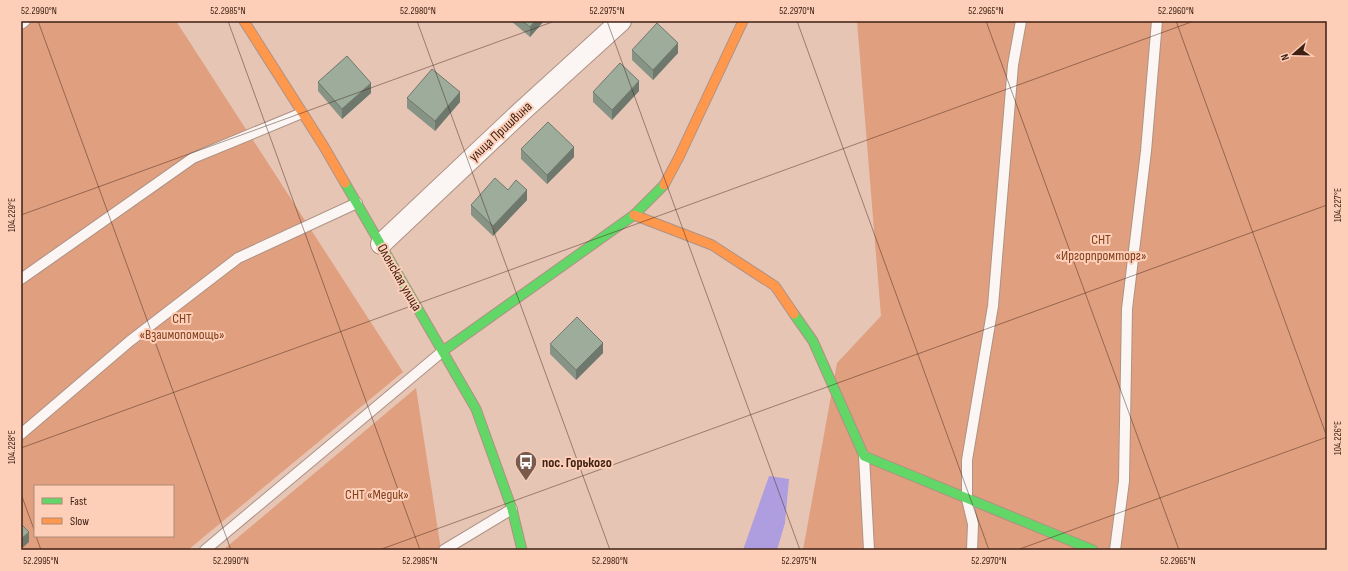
<svg xmlns="http://www.w3.org/2000/svg" width="1348" height="571" font-family="'Sofia Sans Condensed',sans-serif">
	<style>
		.green { fill: #e09f7f; fill-rule: evenodd }
		.water { fill: #af9edf }
		.lines { fill: none; stroke-linecap: round; stroke-linejoin: round }
		.lane-casing { stroke: #ae9284; stroke-width: 12 }
		.street-casing { stroke: #ae9284; stroke-width: 22 }
		.fast-casing { stroke: #ae9284; stroke-width: 11 }
		.slow-casing { stroke: #ae9284; stroke-width: 11 }
		.lane { stroke: #fbf6f4; stroke-width: 10 }
		.street { stroke: #fbf6f4; stroke-width: 20 }
		.fast { stroke: #63d668; stroke-width: 9 }
		.slow { stroke: #ff974d; stroke-width: 9 }
		.wall { fill: #879485 }
		.shaded-wall { fill: #6e786c }
		.building { fill: #9dac9b; stroke: #6e786c }
		.ticks { fill: none; stroke: #3e2113; stroke-width: 1; stroke-opacity: 0.45 }
		.labels { text-anchor: middle; stroke-width: 4; stroke-linejoin: round; paint-order: stroke }
		.street-label { font-size: 14px; fill: #3e2113; stroke: #fdcfb9 }
		.park-label { font-size: 14px; fill: #82401c; stroke: #fdcfb9 }
		.poi-label { font-size: 14px; font-weight: bold; fill: #3e2113; stroke: #fdcfb9; text-anchor: start }
		.neatline { fill: none; stroke: #3e2113; stroke-width: 1.5 }
		.ticks-label { font-size: 10px; text-anchor: middle; fill: #3e2113 }
	</style>
	<rect width="100%" height="100%" fill="#e6c5b5"/>
	<path class="green" d="M21,21h155l227,351 -215,178h-167zM35,486h138v50h-138z
		M857,21h470v529h-524l34,-187 44,-47z
		M416,388l25,162h-218z"/>
	<path class="water" d="M769,476l20,3 -4,44 -8,27h-34z"/>
	<g class="lines">
		<g class="lane-casing">
			<path id="lane" d="M21,24l4,-3
				M21,279l172,-121 109,-45
				M21,434l109,-93 108,-83 119,-55
				M864,456l5,94
				M205,550l238,-199
				M444,550l68,-41
				M972,550l1,-26 -6,-25v-39l26,-154 20,-241 8,-44
				M1115,550l9,-69 3,-172 19,-158 11,-130"/>
		</g>
		<g class="street-casing">
			<path id="street" d="M381,244l141,-133 99,-90"/>
		</g>
		<g class="fast-casing">
			<path id="fast" d="M345,183l131,226 36,100 10,41
				M794,314l19,27 51,115 229,94
				M443,351l191,-136 30,-30"/>
		</g>
		<g class="slow-casing">
			<path id="slow" d="M244,21l79,124 22,38
				M664,185l15,-28 64,-136
				M634,215l78,30 63,41 19,28"/>
		</g>
		<use href="#lane" class="lane"/>
		<use href="#street" class="street"/>
		<use href="#fast" class="fast"/>
		<use href="#slow" class="slow"/>
	</g>
	<path class="wall" d="M511,21h33l-14,16z
		M632,50l46,3 -25,27 -21,-20z
		M318,82l53,11 -29,26 -24,-28z
		M639,91l-27,29 -19,-18v-10z
		M407,98l53,4 -25,29 -28,-23z
		M521,149l53,8 -27,27 -26,-25z
		M527,200l-34,36 -22,-21v-10z
		M550,344l53,9 -27,27 -26,-26z"/>
	<path class="shaded-wall" d="M535,21h9l-14,16v-10z
		M678,43v10l-25,27v-10z
		M639,81v10l-27,29v-10z
		M371,83v10l-29,26v-10z
		M460,92v10l-25,29v-10z
		M574,147v10l-27,27v-9z
		M527,190v10l-34,36v-10z
		M603,343v10l-27,27v-10z
		M29,532v10l-8,7v-10z"/>
	<path class="building" d="M522,21h13l-5,6z
		M657,23l21,20 -25,27 -21,-20z
		M347,56l24,27 -29,26 -24,-27z
		M620,63l19,18 -27,29 -19,-18z
		M432,69l28,23 -25,29 -28,-23z
		M548,122l26,25 -27,28 -26,-26z
		M495,178l13,12 8,-10 11,10 -34,36 -22,-21z
		M577,317l26,26 -27,27 -26,-26z
		M21,524l8,8 -8,7z"/>
	<path class="ticks" d="M38,21l193,529M228,21l192,529M417,21l193,529M607,21l193,529M797,21l192,529M986,21l193,529M1176,21l151,416M21,215l534,-194M21,448l1173,-427M21,494l14,38M36,536l5,14M379,550l948,-345M1017,550l310,-113"/>
	<defs>
		<g id="bus-pin" transform="scale(1.15)"><path d="M0 17L-7.5 6A9.5 9.5 0 1 1 7.5 6Z" fill="#795a4c" stroke="#fdcfb9"/><path d="M-5-6H5V4H4V6H2V4H-2V6H-4V4H-5ZM-3.5-4V0h7V-4ZM-3.5 1.2v1.5H-2V1.2ZM2 1.2v1.5H3.5V1.2Z" fill="#fff"/></g>
	</defs>
	<g fill-rule="evenodd">
		<use href="#bus-pin" x="526" y="462"/>
	</g>
	<g class="labels">
		<g class="street-label">
			<text transform="translate(500 131) rotate(-43)" y="5">улица Пришвина</text>
			<text transform="translate(400 277) rotate(60)" y="5">Олонская улица</text>
		</g>
		<g class="park-label">
			<text x="1101" y="244">СНТ<tspan x="1101" dy="16">«Иргорпромторг»</tspan></text>
			<text x="182" y="323">СНТ<tspan x="182" dy="16">«Взаимопомощь»</tspan></text>
			<text x="377" y="499">СНТ «Медик»</text>
		</g>
		<g class="poi-label">
			<text x="542" y="467">пос. Горького</text>
		</g>
	</g>
	<rect width="1348" height="571" fill="none" stroke="#fdcfb9" stroke-width="44"/>
	<rect x="34" y="485" width="140" height="52" fill="#fdcfb9" stroke="#b18977"/>
	<rect x="42" y="498" width="20" height="6" fill="#63d668" stroke="#b18977"/>
	<text x="70" y="505" font-size="12" fill="#3e2113">Fast</text>
	<rect x="42" y="518" width="20" height="6" fill="#ff974d" stroke="#b18977"/>
	<text x="70" y="525" font-size="12" fill="#3e2113">Slow</text>
	<g transform="translate(1294 54) rotate(250)" stroke="#fdcfb9" stroke-width="3" paint-order="stroke">
	<path d="M0-3L7 15L0 10L-7 15Z" fill="#3e2113"/>
	<text y="-6" font-size="11" font-weight="bold" text-anchor="middle" fill="#3e2113">N</text>
	</g>
	<rect x="22" y="22" width="1304" height="527" class="neatline"/>
	<g class="ticks-label">
		<text x="39" y="14">52.2990°N</text>
		<text x="228" y="14">52.2985°N</text>
		<text x="418" y="14">52.2980°N</text>
		<text x="607" y="14">52.2975°N</text>
		<text x="797" y="14">52.2970°N</text>
		<text x="986" y="14">52.2965°N</text>
		<text x="1176" y="14">52.2960°N</text>
		<text transform="translate(1337 205) rotate(-90)" y="4">104.227°E</text>
		<text transform="translate(11 215) rotate(-90)" y="4">104.229°E</text>
		<text transform="translate(1337 438) rotate(-90)" y="4">104.226°E</text>
		<text transform="translate(11 447) rotate(-90)" y="4">104.228°E</text>
		<text x="41" y="564">52.2995°N</text>
		<text x="231" y="564">52.2990°N</text>
		<text x="420" y="564">52.2985°N</text>
		<text x="610" y="564">52.2980°N</text>
		<text x="799" y="564">52.2975°N</text>
		<text x="989" y="564">52.2970°N</text>
		<text x="1178" y="564">52.2965°N</text>
	</g>
</svg>
